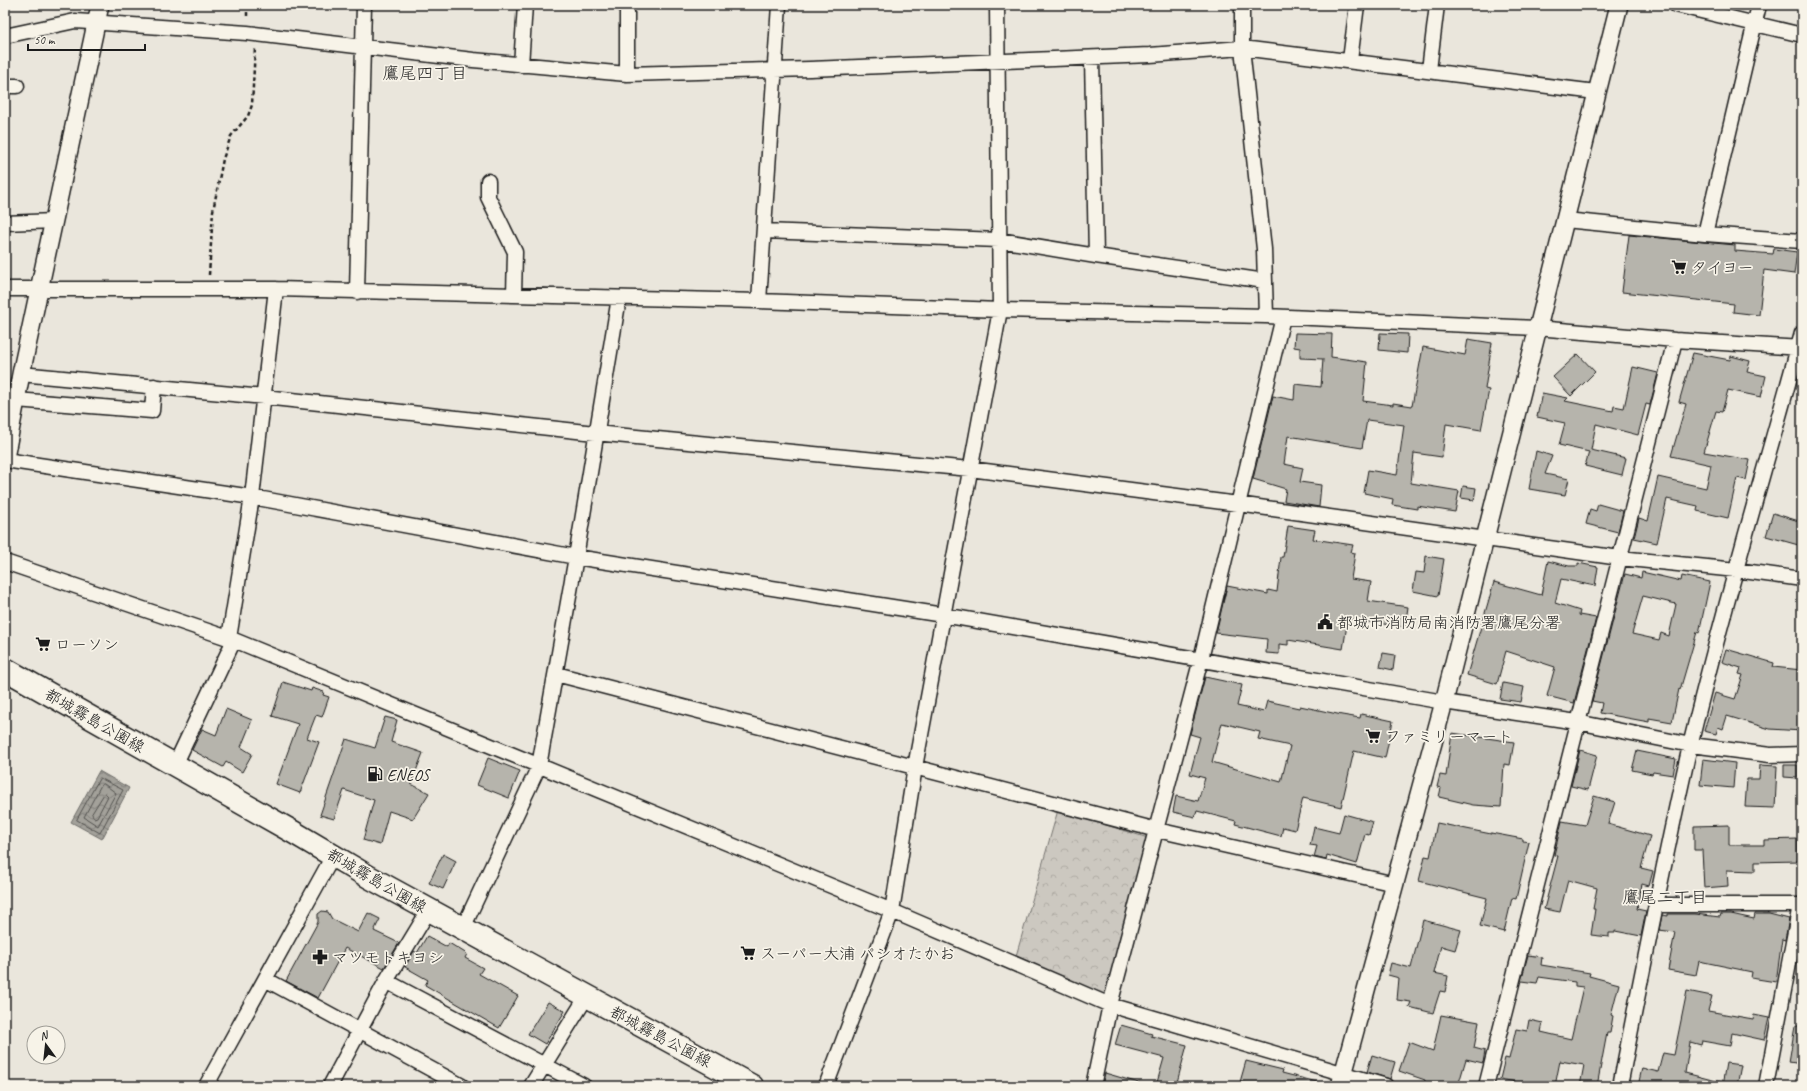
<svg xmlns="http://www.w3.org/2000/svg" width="1807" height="1091" font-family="Caveat,'Klee One',sans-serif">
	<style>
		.park { fill: url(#park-crowns); stroke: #74726e }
		.water { fill: url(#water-waves); stroke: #6d6c68 }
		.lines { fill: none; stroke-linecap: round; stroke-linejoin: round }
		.shore { stroke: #52514e; stroke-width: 1 }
		.building { fill: #b6b4ac; stroke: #1c1c1c; fill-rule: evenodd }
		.minor-casing { stroke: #1c1c1c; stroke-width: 17 }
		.tertiary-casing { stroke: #1c1c1c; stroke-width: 20 }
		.primary-casing { stroke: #1c1c1c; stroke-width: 25 }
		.path { stroke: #1c1c1c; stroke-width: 2.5; stroke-dasharray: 4 3; stroke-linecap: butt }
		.minor { stroke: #f7f3e8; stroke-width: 14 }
		.tertiary { stroke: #f7f3e8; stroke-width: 17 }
		.primary { stroke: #f7f3e8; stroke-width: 22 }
		.labels { text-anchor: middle; stroke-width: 3.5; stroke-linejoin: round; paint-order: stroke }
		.poi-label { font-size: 16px; fill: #1c1c1c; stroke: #f7f3e8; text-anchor: start }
		.street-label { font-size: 16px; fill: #1c1c1c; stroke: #f7f3e8 }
		.neighbourhood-label { font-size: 17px; fill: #1c1c1c; stroke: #f7f3e8 }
	</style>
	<defs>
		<pattern id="park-crowns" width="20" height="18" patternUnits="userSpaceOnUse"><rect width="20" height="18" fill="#ccc8c0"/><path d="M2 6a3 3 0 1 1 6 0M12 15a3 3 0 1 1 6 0" fill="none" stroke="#afaba4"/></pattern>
		<pattern id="water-waves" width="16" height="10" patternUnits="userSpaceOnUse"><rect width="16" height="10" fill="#a3a19a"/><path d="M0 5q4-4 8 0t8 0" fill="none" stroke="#84827d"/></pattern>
	</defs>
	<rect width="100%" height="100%" fill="#eae6dc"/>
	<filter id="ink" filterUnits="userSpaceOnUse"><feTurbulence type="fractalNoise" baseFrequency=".025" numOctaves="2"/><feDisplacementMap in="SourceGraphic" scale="8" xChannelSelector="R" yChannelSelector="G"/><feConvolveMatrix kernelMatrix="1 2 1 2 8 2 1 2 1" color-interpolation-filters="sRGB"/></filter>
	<g filter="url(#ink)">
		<path class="park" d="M1058,810l90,28 -42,158 -90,-40z"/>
		<path class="water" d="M99,771l30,17 -27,51 -31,-17z"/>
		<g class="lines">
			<path class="shore" d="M100,778l23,12 -23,43 -23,-13z
				M104,784l12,9 -18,33 -14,-9 17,-32z
				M105,793l3,3 -11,21 -3,1 -2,-4z"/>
		</g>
		<path class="building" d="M1629,235l106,10v6l38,3 1,-5 23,3 -3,22 -30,-4 -5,45 -26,-3 1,-8 -112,-12z
			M1295,333l37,1 -1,23 36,5 -4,39 30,4v-2l19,3 11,-59 42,8 3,-16 24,4 -7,46 4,1 -8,40 -35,-6 -4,33 -28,-4 -3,30 48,8 -4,21 -38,-6v3l-25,-4 1,-6 -29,-6 4,-23 29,5 7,-50 -37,-5 -5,28 -74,-12 -4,28 19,4 -3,14 21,3 -2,22 -35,-6 2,-12 -33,-10 20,-83 21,4 1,-16 26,3 2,-28 -23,-1v-10l-6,-1z
			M1380,333l28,1 -1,19 -28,-3z
			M1693,353l37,7 1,-4 19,5 -3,11 19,4 -5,21 -33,-7 -6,22 -6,-1 -12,41 46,8 -4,20 -9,-2 -9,40 -31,-7 1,-5 -31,-7 -10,44 -23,-5 5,-20 9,3 10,-44 48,11 5,-23 -40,-9 15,-52 -7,-2z
			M1578,354l17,18 -24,24 -18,-19z
			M1633,367l25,6 -8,32 -4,-1 -8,31 -42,-11 -5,26 35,8 -4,17 -37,-9 4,-14 -30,-7 6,-22 -28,-6 5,-24 26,5 -3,3 48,10 1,-5 10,2z
			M1536,451l16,5 -7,18 24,5 -4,16 -36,-6z
			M1463,486l13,2 -2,12 -13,-2z
			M1598,504l25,7 -5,21 -32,-8 4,-15 6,2z
			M1773,513l29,9v24l-36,-10z
			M1288,526l27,4 -2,9 40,6 -2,7 4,1 -4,26 20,3 -3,19 40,6 -3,20 -57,-8 -5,30 -55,-9v5l-9,-1v10l-13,-1 1,-14 -51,-6 11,-47 41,8v-4l9,2 4,-35h2z
			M1426,556l18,3 -6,37 -25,-5 3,-19 8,1z
			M1548,561l21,5h9v-3l20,4 -3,19 -34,-7 -6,24 25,8 -1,4 17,3 -22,85 -27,-7 8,-29 -49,-16 -9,33 -30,-9 27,-93 47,13z
			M1642,572l39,9 1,-5 28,6 -11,51 -2,-1 -17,58 -1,-1 -7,33 -23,-4v4l-49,-9 2,-10 -10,-2 33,-127 16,4zM1643,596l33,8 -7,32 -8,-3 -2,7 -27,-6z
			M1726,649l48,14 -1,4 29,3v61l-32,-2 -43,-13 -4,13 -5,-2 -2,7 -12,-3 11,-38 20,6 8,-24 -4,-1 2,-6 -19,-6z
			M1383,653l12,2 -2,15 -13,-3z
			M1205,677l37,8 -5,21 27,6 3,-11 32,7 1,-2 42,9 18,3 1,-4 32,7 -8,37 -31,-7 -13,56 -38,-9 -8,32 -12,-3 -2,9 -46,-12 1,-3 -39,-10 -2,6 -22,-5 3,-16 22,5 7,-23 -15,-4 10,-37 -10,-3zM1222,723l38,9 -2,7 32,7 -9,36 -69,-20z
			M283,682l28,9 1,-3 12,4 -1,3 6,2 -7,20 -6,-2 -9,23 12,4 -19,51 -24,-9 22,-60 -26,-8z
			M1503,683l21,4 -3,15 -21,-3z
			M226,709l26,11 -11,27 11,7 -10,18 -16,-10 -3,5 -31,-17 10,-21 14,6z
			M385,717l12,3 -6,22 32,11 -12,31 18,9 -16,26 -24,-8 -9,34 -17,-5 11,-40 -30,-10 -10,29 -14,-4 26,-76 29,9z
			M1452,733l62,9 -4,23 -6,-1 -3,43 -28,-2 -34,-8 2,-9 -4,-1 3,-12 6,1z
			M1580,750l17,5 -9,35 -17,-4z
			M1637,751l39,8 -3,16 -20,-3 -1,2 -20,-4z
			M488,758l32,13 -11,27 -32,-13z
			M1703,759l32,4 -2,25 -33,-3z
			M1760,765l17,1 -2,42 -30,-1 2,-28h12z
			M1784,765h13v13l-13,-1z
			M1594,796l21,6 -7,22 42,12 -9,32 12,3 -4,15 -7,-2 -5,25 9,2 -5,25 -26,-5v2h-6v4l-18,-2 4,-26h-2l4,-21 -29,-8 -8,32 -16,-3 14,-53 -4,-1 8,-34 23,4z
			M1344,814l29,8 -4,13 -4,-1 -8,30 -30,-9 -1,5 -12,-3 3,-11 -7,-1 4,-18 25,6z
			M1437,823l54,11v-1l32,6v2l6,1 -13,57 -4,-1 -8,34 -24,-6 7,-28 -68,-17 6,-25 5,1z
			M1729,825v20h35v-5l34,-1v22l-43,1v9l-28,-1 1,16 -24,2 -2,-38h-8v-24z
			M443,854l13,7 -13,28 -14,-6z
			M322,911l6,1 4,7 26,13 10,-19 12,6 -6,12 25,12 -15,25 -39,-20 -27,50 -32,-17 32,-59v-8z
			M1668,914h27l25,3 1,-3h10l23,5 1,-5h14l20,5 -4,21 -3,-1 -6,43 -25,-4 1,-6 -53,-11 -3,14 -28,-5 7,-38 -16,-2 3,-15 6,1z
			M1423,920l38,10 -6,20 -14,-4 -7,27 14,3 -3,16 -5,-1 -7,22 -24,-6 2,-5 -14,-2 2,-22 -11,-3 3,-12 20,5z
			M427,936l20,11 2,-4 18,11 -2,4 18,10 -4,6 39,22 -19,32 -74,-43 3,-5 -23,-13 9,-16 3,2z
			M1528,955l14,2 -1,8 49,8 -1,3 30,8 -8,31 2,1 -3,17h-3l-10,53h-17l4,-21 -24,-4 -5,25h-40l1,-4 -16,-3 5,-21 4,1 7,-30 11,2 2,-11 14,3 -2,9 30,7 12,-52 -8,-1v-4l-36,-5 -2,6 -16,-2z
			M1687,991l25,5 -4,15 45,8 1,-4 15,3 -5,22 -32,-7 -2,13 -28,-5 -1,4 -11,-3 -5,31 35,9 -1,4h-81l4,-18 16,4 5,-19 11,2z
			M548,1002l17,9 -20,33 -17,-10z
			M1441,1015l38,7 -5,26 11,3 -2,12 -17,-4 -8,27h-34l1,-6 -26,-9 10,-29 24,9z
			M1121,1025l31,9 -1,2 36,9 -11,41h-20l8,-28 -49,-13z
			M1795,1026h7v38l-13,-2z
			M1372,1055l23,7 -5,17 -23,-7z
			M1246,1061l37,9 -1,3 35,9 -1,4h-60l-16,-4z
			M1726,1063l15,2 -4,21h-15z
			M1105,1073l34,10 -1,3h-36z"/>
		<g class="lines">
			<g class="minor-casing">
				<path id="minor" d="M1242,5v43l22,201 2,67
					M1676,5l126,30
					M1759,5l-54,229 97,7
					M5,36l70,-15 172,12 226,27 154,14 183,-5 340,-14 92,-7 354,44
					M1092,58l4,198
					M1350,60l7,-55
					M521,65l4,-60
					M1429,70l8,-65
					M627,74v-69
					M5,86h12
					M488,181v16l27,55 -1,43
					M1565,220l140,14
					M5,223l49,-2
					M764,231l235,9 97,16 169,25
					M5,289h271l483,12 241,9 266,6 271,12 138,12 127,8
					M357,292l7,-287
					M759,301l20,-296
					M21,374l243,23 331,36 375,36 268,35 382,54 116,12 66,9
					M16,400l136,11 2,-25
					M5,460l247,37 324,60 367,58 501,87 133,20 114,23 79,10 32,-1
					M5,562l229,78 658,271 218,94 276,81
					M229,638l23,-141 24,-208
					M556,674l601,156 238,54
					M175,765l59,-125
					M1656,905h146
					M463,928l76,-162 37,-209 43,-259
					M265,979l197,107
					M386,981l198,105
					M206,1086l127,-230
					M330,1086l56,-105 43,-71
					M531,1086l56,-90
					M826,1086l66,-175 23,-144 85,-457 -3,-305
					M1093,1086l17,-81 91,-346 82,-342
					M1486,1086l189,-746
					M1620,1086c22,-113 44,-227 70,-340 33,-139 75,-276 112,-413
					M1766,1086l34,-181"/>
			</g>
			<g class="tertiary-casing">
				<path id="tertiary" d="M5,458l16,-84 79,-369
					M1340,1086l104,-384 175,-697"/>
			</g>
			<g class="primary-casing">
				<path id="primary" d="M5,669l288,163 76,45 383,209"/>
			</g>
			<path class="path" d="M247,5v13
				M209,275l4,-64 10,-52 8,-23 17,-20 4,-11 3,-57"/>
			<use href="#minor" class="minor"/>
			<use href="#tertiary" class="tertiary"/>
			<use href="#primary" class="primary"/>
		</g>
	</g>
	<defs>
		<g id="supermarket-bare" transform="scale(1.2)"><path d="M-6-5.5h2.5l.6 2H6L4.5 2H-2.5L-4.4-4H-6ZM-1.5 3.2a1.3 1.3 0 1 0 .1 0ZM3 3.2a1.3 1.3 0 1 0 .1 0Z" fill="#1c1c1c" stroke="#f7f3e8" stroke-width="2.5" paint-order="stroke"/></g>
		<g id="civic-bare" transform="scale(1.2)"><path d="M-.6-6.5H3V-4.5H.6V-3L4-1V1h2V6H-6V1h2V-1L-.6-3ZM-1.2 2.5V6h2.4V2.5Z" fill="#1c1c1c" stroke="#f7f3e8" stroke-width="2.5" paint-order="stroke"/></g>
		<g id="fuel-bare" transform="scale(1.2)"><path d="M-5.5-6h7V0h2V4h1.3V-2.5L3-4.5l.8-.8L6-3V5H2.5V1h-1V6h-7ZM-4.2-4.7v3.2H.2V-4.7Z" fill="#1c1c1c" stroke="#f7f3e8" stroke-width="2.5" paint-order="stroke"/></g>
		<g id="pharmacy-bare" transform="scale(1.2)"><path d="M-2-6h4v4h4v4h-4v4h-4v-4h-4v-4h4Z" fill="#1c1c1c" stroke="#f7f3e8" stroke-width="2.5" paint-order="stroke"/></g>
	</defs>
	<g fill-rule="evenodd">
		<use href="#supermarket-bare" x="1679" y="267"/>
		<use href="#civic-bare" x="1325" y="622"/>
		<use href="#supermarket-bare" x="43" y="644"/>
		<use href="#supermarket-bare" x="1373" y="736"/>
		<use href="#fuel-bare" x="375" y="774"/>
		<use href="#supermarket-bare" x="748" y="953"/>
		<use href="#pharmacy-bare" x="320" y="957"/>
	</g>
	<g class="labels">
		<g class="poi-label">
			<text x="1691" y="273">タイヨー</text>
			<text x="1337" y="628">都城市消防局南消防署鷹尾分署</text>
			<text x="55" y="650">ローソン</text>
			<text x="1385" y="742">ファミリーマート</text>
			<text x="387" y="780">ENEOS</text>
			<text x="760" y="959">スーパー大浦 パシオたかお</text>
			<text x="332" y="963">マツモトキヨシ</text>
		</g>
		<g class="street-label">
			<text transform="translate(95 720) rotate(30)" y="6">都城霧島公園線</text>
			<text transform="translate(377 880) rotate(30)" y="6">都城霧島公園線</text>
			<text transform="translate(661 1036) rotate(28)" y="6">都城霧島公園線</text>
		</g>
		<g class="neighbourhood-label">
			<text x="425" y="79">鷹尾四丁目</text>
			<text x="1665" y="903">鷹尾二丁目</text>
		</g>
	</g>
	<rect width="1807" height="1091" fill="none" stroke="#f7f3e8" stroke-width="20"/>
	<rect x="10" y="10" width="1787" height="1071" fill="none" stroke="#1c1c1c" stroke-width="1.5" filter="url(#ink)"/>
	<g transform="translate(46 1045) rotate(345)"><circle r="19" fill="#f7f3e8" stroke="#9f9d96"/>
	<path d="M0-3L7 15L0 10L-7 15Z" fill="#1c1c1c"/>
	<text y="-6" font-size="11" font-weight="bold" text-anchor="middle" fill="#1c1c1c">N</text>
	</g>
	<path d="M28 44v6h117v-6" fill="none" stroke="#1c1c1c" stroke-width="2"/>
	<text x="34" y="44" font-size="12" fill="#1c1c1c" stroke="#f7f3e8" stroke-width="3" paint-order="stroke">50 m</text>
</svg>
